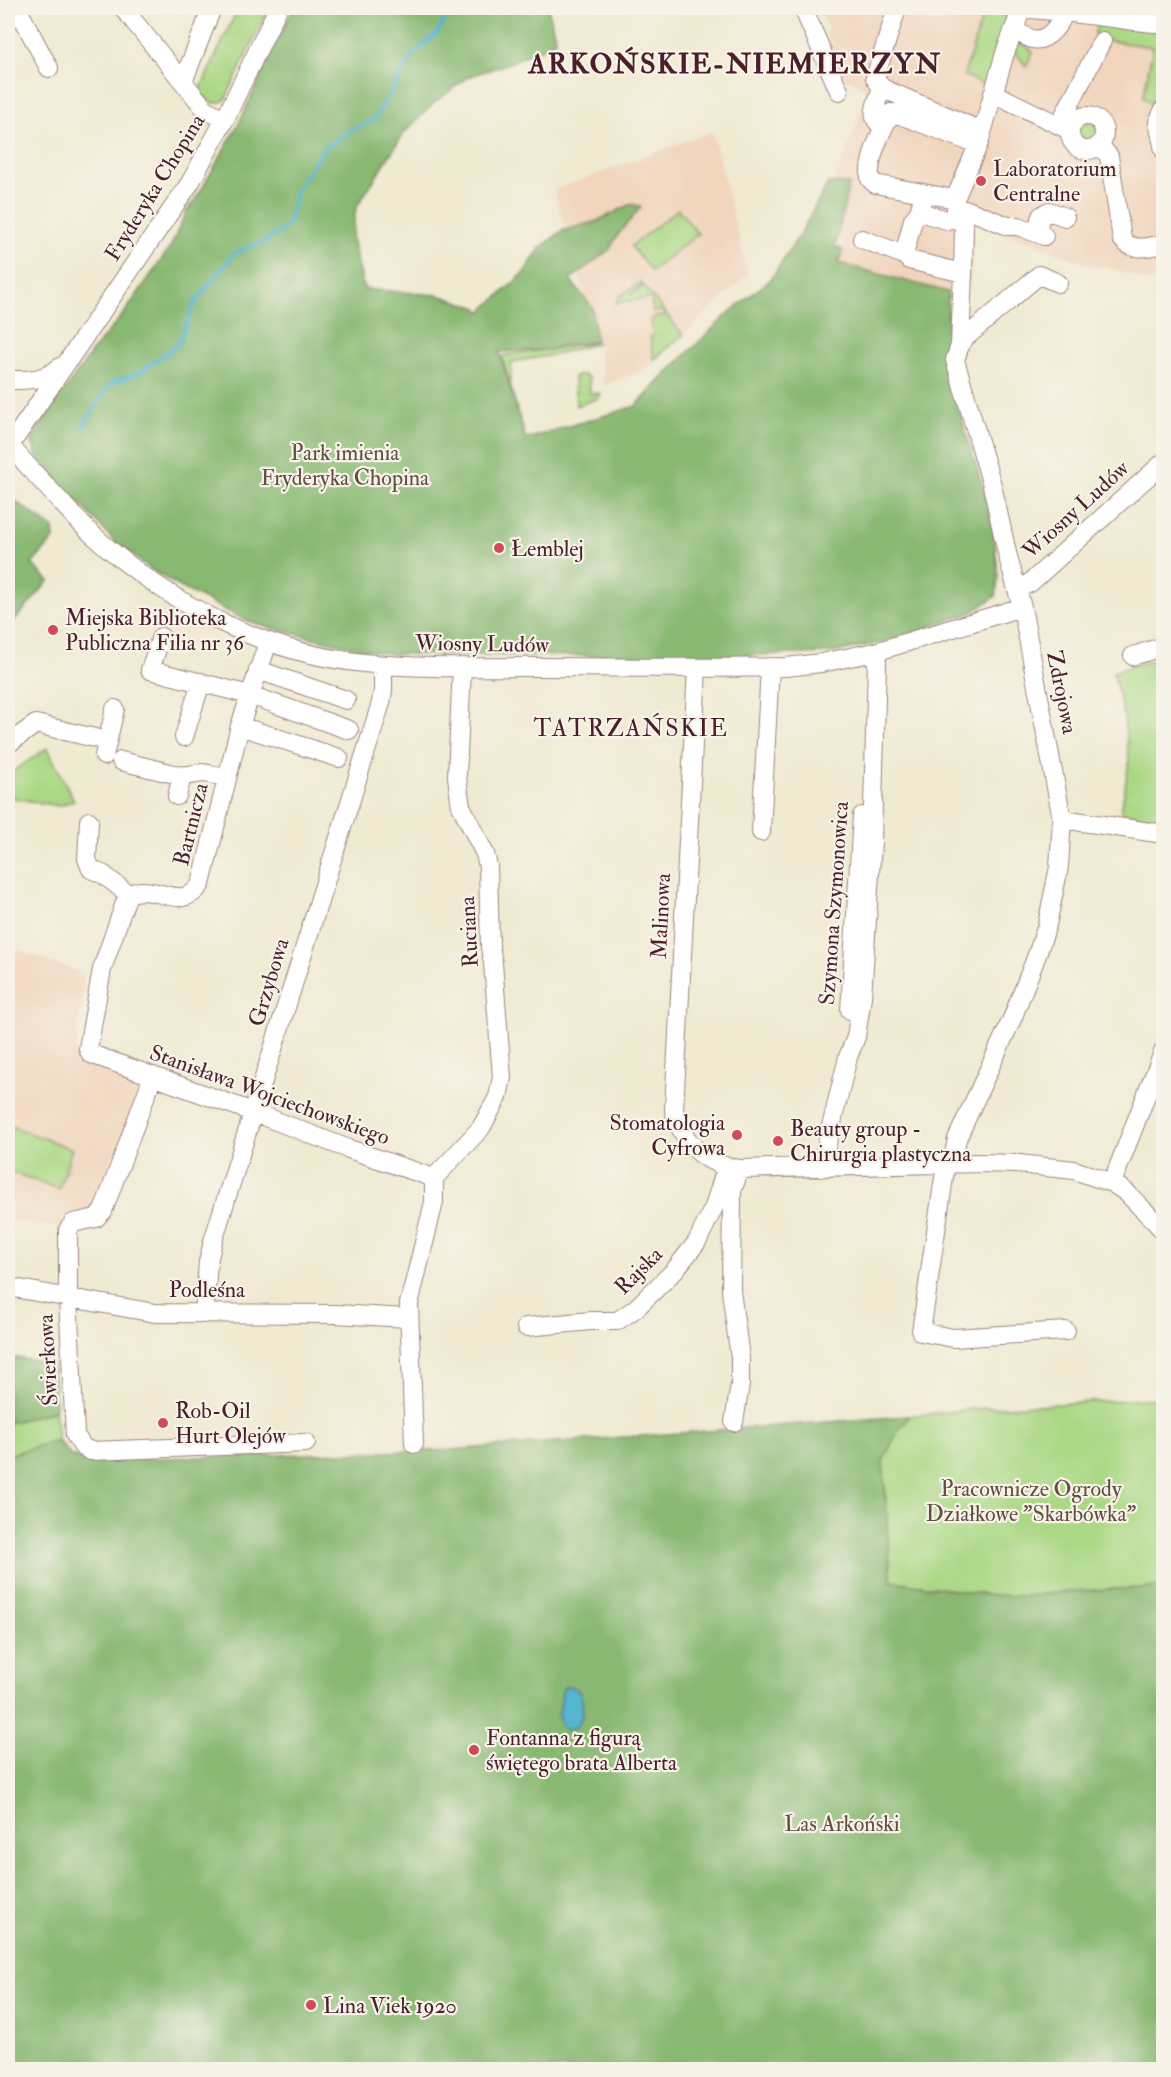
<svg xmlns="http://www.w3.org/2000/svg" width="1171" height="2077" font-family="'IM FELL Double Pica',serif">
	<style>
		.built { fill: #f1d5bd }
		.green { fill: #abd885; stroke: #7a7c58; stroke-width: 1.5 }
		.forest { fill: #88b872; stroke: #696c4e; stroke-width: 1.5 }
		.water { fill: #54b6d2; stroke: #4f6a7e; stroke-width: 1.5 }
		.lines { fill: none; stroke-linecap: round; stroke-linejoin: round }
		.stream { stroke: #54b6d2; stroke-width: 4 }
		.minor-casing { stroke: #9d847e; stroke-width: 20 }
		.minor { stroke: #fff; stroke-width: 18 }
		.poi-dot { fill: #d1495b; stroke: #f7f3e8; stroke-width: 2 }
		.labels { text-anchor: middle; stroke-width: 4.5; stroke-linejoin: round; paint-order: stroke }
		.poi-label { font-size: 22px; fill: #4a1f2b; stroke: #f7f3e8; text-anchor: start }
		.street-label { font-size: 22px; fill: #4a1f2b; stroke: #f7f3e8 }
		.park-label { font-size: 22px; fill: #624d42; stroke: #f7f3e8 }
		.neighbourhood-label { font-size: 24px; letter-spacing: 1.5px; fill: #4a1f2b; stroke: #f7f3e8 }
		.district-label { font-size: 28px; font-weight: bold; letter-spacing: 1.5px; fill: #4a1f2b; stroke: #f7f3e8 }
	</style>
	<rect width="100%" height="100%" fill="#f7f3e8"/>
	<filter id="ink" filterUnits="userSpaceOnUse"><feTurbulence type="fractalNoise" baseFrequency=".0167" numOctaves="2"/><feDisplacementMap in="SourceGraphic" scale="12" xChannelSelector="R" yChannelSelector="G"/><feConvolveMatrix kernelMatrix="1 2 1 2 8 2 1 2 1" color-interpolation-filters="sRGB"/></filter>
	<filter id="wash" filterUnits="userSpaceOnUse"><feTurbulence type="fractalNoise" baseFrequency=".008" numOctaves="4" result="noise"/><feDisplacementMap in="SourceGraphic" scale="24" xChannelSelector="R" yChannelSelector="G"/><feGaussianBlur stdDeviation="1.35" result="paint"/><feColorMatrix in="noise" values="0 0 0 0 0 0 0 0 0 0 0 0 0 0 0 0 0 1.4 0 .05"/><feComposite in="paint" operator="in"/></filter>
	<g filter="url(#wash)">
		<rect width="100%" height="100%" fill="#f0ead2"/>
		<path class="built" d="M819,8h344v277l-59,-18 -12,-1 -118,-45 -3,60 -8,6 -13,-1 -2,6 -110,-29 -3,-16 14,-63 -15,-3 35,-88 -11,-10 -15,-4 -18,-45 3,-5z
			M712,131l36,143 -101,95 -43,17 -11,-73 -3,-1 -36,-122z
			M8,946l77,28 -9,77 12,9 56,21 -55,134 -12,-5 -3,8h-10l1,11 -57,-10z"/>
		<path class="green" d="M238,8h31l-44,92c-11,8 -18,-1 -26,-8z
			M985,8l18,3 5,8 -22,67 -22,-11z
			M1099,23l65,5 -1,73 -11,3 -9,-6 10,-51 -56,-8 -3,-6z
			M1017,42l8,3 8,7 -7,14 -13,-16z
			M1075 133a12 12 0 1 1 24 0a12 12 0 1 1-24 0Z
			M678,209l20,25 -47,37 -20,-25z
			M641,282l2,2 -12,11 13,-9 39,49 -29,24 -4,-22 3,-1 -2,-18 13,-2 -1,-5 -10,1 -2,-14 -35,5 3,-6z
			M598,343l-45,12 -41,7 -2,21 10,40 -18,-67 64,-9 1,2 2,-3z
			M584,375l5,3 1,15 11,1 -2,4 -23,8 -2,-30z
			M1163,657h1l-1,163 -42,-7 8,-52 -5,-44 -11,-45z
			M47,748l27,52 -15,6 -51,-9v-22z
			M8,1125l64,24 -13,40 -51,-18z
			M1163,1398v189l-90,4 -47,5 -38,-1 -97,-14 -8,-120 16,-32 11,-13 74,-8z
			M55,1411l3,29 -50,15v-32z"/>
		<path class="forest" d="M293,8h255l8,34 -47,21 -41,14 -34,26 -30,30 -48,75 -4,30 12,51 74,6 40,13 3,4 42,-38 18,-27 21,-16 35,-10 34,-17 10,3 -24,29 -7,13 -40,31 22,27 4,34 -36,5 -9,4 -52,2 27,87 110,-33 37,-39 57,-55 41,-33 28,-43 29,-53 21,1 -14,63 8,3 -5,13 110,29v83l40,129 7,38 3,34 -2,20 -25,17 -83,28 -56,12 -135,4 -307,-3 -35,-6 -84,-20 -26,-8 -61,-31 -28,-16 -40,-30 -79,-86 -5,-16 4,-10 58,-82 31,-37 46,-66 15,-34 14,-20 38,-67z
			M8,496l45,32 1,11 -22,25 17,17 -41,47z
			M8,1357l46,6 1,48 -47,12z
			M910,1416l-11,13 -16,32 8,120 97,14 38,1 47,-5 90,-4v482h-1155v-614l50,-15 13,16 25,4 355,-10z"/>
		<path class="water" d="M567,1686c5,1 10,2 13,7 6,13 3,40 -16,36l-5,-9v-7l4,-24z"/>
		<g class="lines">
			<path class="stream" d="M82,428l28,-44 30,-12 38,-27 17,-43 40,-49 29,-11 21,-14 5,-8 6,-30 27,-41 28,-19 23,-10 38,-64 26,-24 13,-24
				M8,557l9,-8"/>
		</g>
	</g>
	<g filter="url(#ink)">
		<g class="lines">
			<g class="minor-casing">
				<path id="minor" d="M17,8l32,60
					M123,8l83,102 19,9
					M803,8l36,83
					M1011,8c50,1 102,12 153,16
					M1013,30c6,3 13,7 19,9 17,4 30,-18 34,-31
					M183,82l29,-74
					M882,88l99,43
					M993,93l76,37
					M1164,109l-6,13 6,28
					M1070 133a17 17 0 1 1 34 0a17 17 0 1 1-34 0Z
					M1059,125l43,-84
					M884,127c-17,-9 -7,-24 -2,-39l-7,-10 22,-70
					M1099,145l10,11 13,83c9,13 27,8 42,5
					M955,199l-80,-15 -5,-5c-2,-21 11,-47 21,-66h4l70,27 14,3
					M922,201l-3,11 28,8 10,-2
					M956,211l12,-1 40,16h10l26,10
					M919,212l-6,8 -9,35 5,5 54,13 -3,72
					M1036,233l5,-17 8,-5 16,6
					M862,239l42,16
					M963,273l1,-47 -7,-8 -2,-19 24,-56 26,-90 17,-45
					M8,380c20,0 36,1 52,-13
					M8,443c13,16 28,32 42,47 15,16 28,32 44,46 76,68 168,117 270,127 57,6 115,4 172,4 83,0 167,2 250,0l35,-4 54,-11 147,-45
					M8,448l182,-265 35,-64 53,-111
					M1017,588l13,-5 134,-121
					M161,637l-11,33 100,25 99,35
					M268,642l-28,84 -39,158c-17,25 -35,7 -59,7 -4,0 -10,2 -14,3l-26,75 -14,80 3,5 162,58 93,36 88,30
					M1133,656l31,-10
					M697,668l-23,442c9,34 31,55 66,59l238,-6 41,1 55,6 38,13 14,9 38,39
					M258,670l88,30
					M240,726l99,32
					M184,737l17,-55
					M8,744l28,-20 71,17
					M104,756l11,-47
					M121,761l61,15 21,-3 23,4
					M177,796l5,-20
					M1062,819l102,15
					M89,821l-2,38 4,10 13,6 24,19
					M761,832l9,-165
					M850,1010l12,-194
					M153,1076l-50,135 -7,7 -23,5 -5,7v68l7,137 8,12 7,4 216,-8
					M946,1164l-25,168 32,6 113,-7
					M952,1164l5,-25 55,-120 25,-64 10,-30 12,-58 3,-48 -40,-212 -14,-50 -16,-72 -37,-125 5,-15 5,-7 74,-63 19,8
					M821,1168l27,-111 8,-20 6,-40 10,-155 5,-181 -2,-9
					M434,1178l47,-50 17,-31 4,-20 -9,-114 -3,-16 -2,-81 -3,-12 -24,-48 -2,-13 -2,-17 5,-109
					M1112,1183l52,-133
					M8,1287l147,26 180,1 73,4
					M204,1314l4,-52 5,-21 168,-538 2,-13v-25
					M526,1327l65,-6h26l18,-12 39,-38 23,-29 17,-35 12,-39
					M734,1422l6,-38v-26l-9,-67 1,-92v-8l8,-22
					M414,1444l-5,-140 25,-102v-24"/>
			</g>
			<use href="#minor" class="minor"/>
		</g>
	</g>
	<g class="poi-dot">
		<circle cx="981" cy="181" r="6"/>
		<circle cx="499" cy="548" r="6"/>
		<circle cx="53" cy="630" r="6"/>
		<circle cx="737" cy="1135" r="6"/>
		<circle cx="778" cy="1141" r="6"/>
		<circle cx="163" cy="1423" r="6"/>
		<circle cx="474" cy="1750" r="6"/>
		<circle cx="311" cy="2005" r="6"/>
	</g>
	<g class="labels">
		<g class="poi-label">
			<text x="993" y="176">Laboratorium<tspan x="993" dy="25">Centralne</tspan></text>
			<text x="511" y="556">Łemblej</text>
			<text x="65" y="625">Miejska Biblioteka<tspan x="65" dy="25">Publiczna Filia nr 36</tspan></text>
			<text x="725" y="1130" text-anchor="end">Stomatologia<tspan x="725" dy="25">Cyfrowa</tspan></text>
			<text x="790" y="1136">Beauty group -<tspan x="790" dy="25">Chirurgia plastyczna</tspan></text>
			<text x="175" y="1418">Rob-Oil<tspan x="175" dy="25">Hurt Olejów</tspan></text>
			<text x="486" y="1745">Fontanna z figurą<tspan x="486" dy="25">świętego brata Alberta</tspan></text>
			<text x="323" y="2013">Lina Viek 1920</text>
		</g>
		<g class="street-label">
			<text transform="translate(154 187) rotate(-58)" y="8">Fryderyka Chopina</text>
			<text transform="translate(1075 509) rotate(-42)" y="8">Wiosny Ludów</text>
			<text transform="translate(482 643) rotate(1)" y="8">Wiosny Ludów</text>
			<text transform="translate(1063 692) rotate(79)" y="8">Zdrojowa</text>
			<text transform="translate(190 824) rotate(-76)" y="8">Bartnicza</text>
			<text transform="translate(833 903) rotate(-86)" y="8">Szymona Szymonowica</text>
			<text transform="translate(660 916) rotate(-87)" y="8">Malinowa</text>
			<text transform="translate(468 932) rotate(-93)" y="8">Ruciana</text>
			<text transform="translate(268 982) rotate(-73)" y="8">Grzybowa</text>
			<text transform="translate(270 1094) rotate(20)" y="8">Stanisława Wojciechowskiego</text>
			<text transform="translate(638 1270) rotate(-45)" y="8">Rajska</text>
			<text x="207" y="1297">Podleśna</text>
			<text transform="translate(47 1360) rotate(-93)" y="8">Świerkowa</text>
		</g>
		<g class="park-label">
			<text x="345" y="460">Park imienia<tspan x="345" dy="25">Fryderyka Chopina</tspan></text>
			<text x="1031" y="1496">Pracownicze Ogrody<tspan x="1031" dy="25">Działkowe "Skarbówka"</tspan></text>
			<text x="842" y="1831">Las Arkoński</text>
		</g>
		<g class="neighbourhood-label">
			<text x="631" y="736">TATRZAŃSKIE</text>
		</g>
		<g class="district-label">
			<text x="735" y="73">ARKOŃSKIE-NIEMIERZYN</text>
		</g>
	</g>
	<rect width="1171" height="2077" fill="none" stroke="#f7f3e8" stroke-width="30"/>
</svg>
